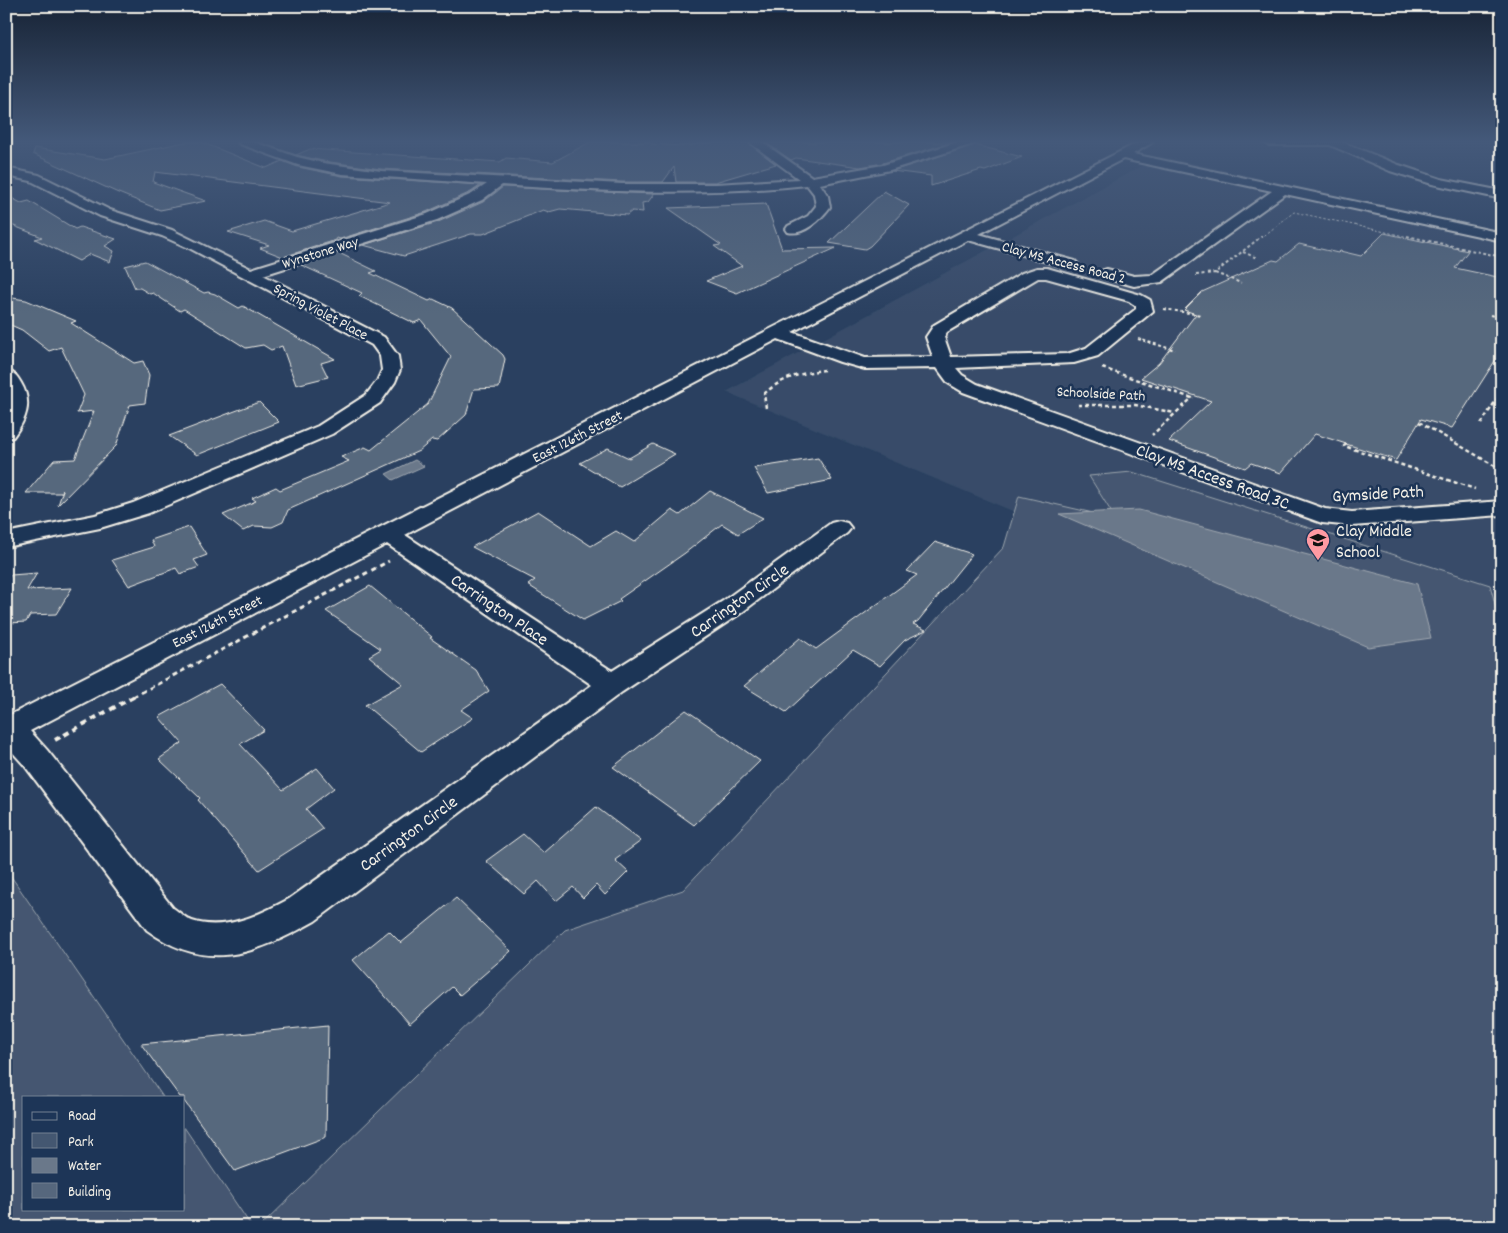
<svg xmlns="http://www.w3.org/2000/svg" width="1508" height="1233" font-family="Dekko,sans-serif">
	<style>
		.built { fill: #374c69 }
		.green { fill: #445771; stroke: #9ca4ac }
		.water { fill: #6a788a; stroke: #a1a8b0 }
		.building { fill: #56677d; stroke: #f4f1e8 }
		.lines { fill: none; stroke-linecap: round; stroke-linejoin: round }
		.minor-casing { stroke: #f4f1e8; stroke-width: 4 }
		.path-far4 { stroke: #f4f1e8; stroke-width: 1; stroke-dasharray: 2.5 2; stroke-linecap: butt }
		.path-far3 { stroke: #f4f1e8; stroke-width: 2; stroke-dasharray: 3 2.5; stroke-linecap: butt }
		.path-far2 { stroke: #f4f1e8; stroke-width: 2.5; stroke-dasharray: 4 3; stroke-linecap: butt }
		.path-far1 { stroke: #f4f1e8; stroke-width: 3; stroke-dasharray: 5 4; stroke-linecap: butt }
		.path { stroke: #f4f1e8; stroke-width: 4; stroke-dasharray: 6 4.5; stroke-linecap: butt }
		.minor { fill: #1d3557; fill-rule: evenodd }
		.labels { text-anchor: middle; stroke-width: 5; stroke-linejoin: round; paint-order: stroke }
		.far-street-label { font-size: 15px; fill: #f4f1e8; stroke: #1d3557 }
		.street-label { font-size: 18px; fill: #f4f1e8; stroke: #1d3557 }
		.poi-label { font-size: 18px; fill: #f4f1e8; stroke: #1d3557; text-anchor: start }
	</style>
	<rect width="100%" height="100%" fill="#2a4060"/>
	<filter id="ink" filterUnits="userSpaceOnUse"><feTurbulence type="fractalNoise" baseFrequency=".02" numOctaves="2"/><feDisplacementMap in="SourceGraphic" scale="10" xChannelSelector="R" yChannelSelector="G"/><feConvolveMatrix kernelMatrix="1 2 1 2 8 2 1 2 1" color-interpolation-filters="sRGB"/></filter>
	<g filter="url(#ink)">
		<path class="built" d="M1160,156l342,75v483l-776,-322z"/>
		<path class="green" d="M1132,472l358,113 12,45v597h-1242l305,-297 118,-40 321,-343 15,-51 96,22 -26,-42z
			M6,869l157,228h-139v112h160v-82l68,100h-246z"/>
		<path class="water" d="M415,460l9,6 -31,14 -7,-6z
			M1139,510l278,74 14,54 -63,9 -309,-133z"/>
		<path class="building" d="M184,142h17l65,26 16,-7 16,6 44,9 139,9 -10,7 -45,20 -86,27 -3,-1 -1,2 -53,17 -23,-9 9,-3 -41,-13 36,-11 28,10 98,-29 -235,-30 -2,10 53,19 -46,9 -44,-18 -83,-38 2,-6 70,11z
			M590,142h59l3,2 30,2 35,-4h30l29,22 -61,18h-39l-2,-15 -11,15h-41l-241,-13 -58,-8 -27,-6 14,-6 190,13 6,-4 47,4z
			M765,142h187l-69,21 -23,4 -64,-9 -5,2z
			M975,145l47,12 -37,14 -4,-1 -50,16v-10l-39,-5z
			M503,187l75,4 76,3 -6,8 -6,1 1,9 -11,-1 -5,4 -67,-6 -11,3 -6,-2 -60,24h-12l-67,22 -41,-11 75,-23 45,-20z
			M884,191l25,14 -39,41 -5,3 -36,-6z
			M6,195l15,8 8,-2 46,28 5,-2 36,12 -11,7 9,5 -4,11 -20,-8 -11,7 -44,-22 7,-2 -36,-14z
			M766,204l16,45 54,-1 -99,45 -31,-12 36,-15 -28,-20 7,-1 -53,-37z
			M1384,233l84,18 -13,17 47,10v72l-50,78 -31,-9 -25,41 -81,-26 -34,39 -30,-10 -6,5 -76,-27 42,-40 -70,-23 18,-15 37,-49 -12,-4 18,-18 71,-32 5,1 21,-17 39,9 2,-2 21,5z
			M339,253l37,18 -6,2 59,28 4,-2 19,9 51,47 2,4 -6,29 -25,1 -8,26 -29,26 -5,-1 -13,11 -131,59 -5,12 -11,5 -18,-1 -11,5 -20,-16 33,-14 -4,-3 24,-11 4,3 69,-29 -8,-4 24,-10 6,3 57,-46 23,-47 -30,-37 -7,3 -55,-27 3,-3 -61,-28z
			M145,261l59,32 4,-1 7,2 24,14 4,-2 92,53 -14,4 7,14 -32,8 -14,-39 -11,4 -8,-5 -17,3 -62,-39 -4,2 -27,-18 -3,1 -10,-6h-5l-10,-22z
			M6,297l20,3 50,21 -5,2 63,40 9,-2 6,14 -4,28 -15,2 -14,41 -58,59 5,-15 -2,3h-35l28,-33 21,-1 19,-48 -17,2 7,-18 -23,-48 -12,4 -27,-21 -16,-7z
			M259,402l20,20 -82,33 -28,-19z
			M653,444l22,10 -55,33 -40,-24 28,-15 21,10z
			M818,458l14,22 -64,13 -14,-25z
			M710,491l53,27 -25,16 -16,-10 -37,29 -66,46 2,2 -38,19 -55,-35 7,-5 -63,-33 66,-36 53,35 25,-15 18,11 38,-32 8,5z
			M189,527l18,28 -13,5 5,7 -19,7 -4,-6 -47,18 -17,-26 42,-13 -3,-7z
			M935,542l37,12 -54,67 -5,3 13,6 -21,10 -25,26 -27,-16 -67,62 -42,-26 56,-48 16,11 101,-74 -10,-4z
			M37,573l-10,17 45,-2 -16,26 -26,1 -4,7 -17,1 -3,5v-46l5,-7z
			M370,586l62,51 -2,1 46,32 13,21 -28,19 12,8 -52,34 -56,-47 38,-21 -34,-28 12,-7 -55,-38z
			M220,684l44,46 -24,14 43,46 34,-22 17,20 -28,21 17,20 -64,41 -61,-70 2,-2 -41,-39 23,-16 -23,-26z
			M686,710l74,51 -66,64 -81,-58z
			M596,807l45,34 -26,19 13,12 -23,23 -9,-10 -13,13 -10,-11 -17,14 -18,-20 -14,13 -38,-33 37,-27 21,19z
			M456,898l55,53 -51,44 -8,-8 -42,37 -57,-64 36,-29 12,12z
			M328,1025l-2,112 -91,34 -51,-70v-4h-4l-39,-53z"/>
		<g class="lines">
			<g class="minor-casing">
				<path id="minor" d="M238,142h16l43,15 26,6 58,8 241,13h94l83,-5 -50,-37h13l50,35 71,-12 75,-23h17l-2,2 -83,26 -70,14 8,12 2,11c-9,12 -26,29 -42,25l-2,-3 2,-3 20,-10 8,-10 -2,-12 -7,-9c-102,11 -203,7 -305,0l-20,15 -45,20 -174,55 121,62 14,19 2,14 -5,12 -15,21 -48,31 -183,79 -49,15 -94,19v-14l89,-18 38,-12 185,-77 48,-31 11,-14 5,-11 -2,-14 -8,-11 -181,-96 -29,-13 -62,-20 -69,-35 -25,-5v-8l33,7 71,35 62,20 79,39 176,-55 45,-20 15,-10 -145,-10 -44,-9 -58,-21z
					M1139,142h14l-20,12 369,79v8l-217,-47 -123,88 -28,4 -33,-9 -2,-3 2,-3 6,-2 27,7 18,-1 120,-84 -149,-32 -144,75 96,27 3,3 -3,3h-10l-97,-27 -176,92 73,26 68,-1 -7,-20 8,-12 88,-52 15,-5h10l94,27 9,5 3,11 -55,45 -24,7 -118,5 6,7 15,9 348,125 27,3 150,-11v14l-150,11 -30,-3 -359,-131 -15,-9 -11,-15 -72,1 -25,-7 -62,-23 -373,196 207,136 111,-70 108,-78 8,-2 8,2 4,5 -4,5 -106,80 -119,79 -307,229c-59,33 -108,53 -168,9l-122,-164 -19,-21v-28zM1038,278h8l83,23 7,5v3l-50,39 -19,6 -116,3 -7,-20 3,-5zM387,544l205,141 -303,214c-28,15 -64,33 -97,22 -7,-3 -13,-9 -19,-13l-126,-158 -17,-19z
					M1263,142h79l57,23 42,14 61,12v8l-70,-15 -42,-13 -60,-26h-61z
					M6,370c8,2 11,6 15,13 12,20 5,37 -8,54l-7,2 2,-35z"/>
			</g>
			<path class="path-far4" d="M1261,238l33,-26 119,26"/>
			<path class="path-far3" d="M1407,236l95,21
				M1243,252l14,6
				M1215,273l26,10
				M1196,275l19,-2 47,-37
				M1164,309l37,6
				M1490,315l12,3
				M1138,339l37,11"/>
			<path class="path-far2" d="M1102,368l90,30 -40,37
				M1078,405h57l40,8
				M766,408l-2,-14c17,-16 37,-21 60,-24
				M1419,422l83,48
				M1481,424l21,-33
				M1347,444l-3,2 131,43"/>
			<path class="path-far1" d="M133,697l256,-136"/>
			<path class="path" d="M55,740l80,-44"/>
			<use href="#minor" class="minor"/>
		</g>
	</g>
	<linearGradient id="sky" x2="0" y2="1"><stop stop-color="#172335"/><stop offset="0.45" stop-color="#44597a"/><stop offset="1" stop-color="#44597a" stop-opacity="0"/></linearGradient>
	<rect width="1508" height="314" fill="url(#sky)"/>
	<defs>
		<g id="school-pin" transform="scale(1.25)"><path d="M0 17L-7.5 6A9.5 9.5 0 1 1 7.5 6Z" fill="#ff9aa2" stroke="#1d3557"/><path d="M0-5L7-2L0 1L-7-2ZM-4 1L0 2.5L4 1V4Q0 6-4 4Z" fill="#111"/></g>
	</defs>
	<g fill-rule="evenodd">
		<use href="#school-pin" x="1318" y="540"/>
	</g>
	<g class="labels">
		<g class="far-street-label">
			<text transform="translate(320 252) rotate(-17)" y="5">Wynstone Way</text>
			<text transform="translate(1064 262) rotate(15)" y="5">Clay MS Access Road 2</text>
			<text transform="translate(321 311) rotate(28)" y="5">Spring Violet Place</text>
			<text transform="translate(1101 393) rotate(3)" y="5">Schoolside Path</text>
			<text transform="translate(577 436) rotate(-27)" y="5">East 126th Street</text>
			<text transform="translate(217 621) rotate(-27)" y="5">East 126th Street</text>
		</g>
		<g class="street-label">
			<text transform="translate(1213 476) rotate(20)" y="6">Clay MS Access Road 3C</text>
			<text transform="translate(1378 493) rotate(-3)" y="6">Gymside Path</text>
			<text transform="translate(739 600) rotate(-35)" y="6">Carrington Circle</text>
			<text transform="translate(500 609) rotate(34)" y="6">Carrington Place</text>
			<text transform="translate(408 833) rotate(-36)" y="6">Carrington Circle</text>
		</g>
		<g class="poi-label">
			<text x="1336" y="536">Clay Middle<tspan x="1336" dy="21">School</tspan></text>
		</g>
	</g>
	<rect width="1508" height="1233" fill="none" stroke="#1d3557" stroke-width="25"/>
	<rect x="12" y="12" width="1483" height="1208" fill="none" stroke="#f4f1e8" stroke-width="2" filter="url(#ink)"/>
	<rect x="22" y="1096" width="162" height="115" fill="#1d3557" stroke="#738091"/>
	<rect x="32" y="1112" width="25" height="8" fill="#1d3557" stroke="#738091"/>
	<text x="68" y="1120" font-size="15" fill="#f4f1e8">Road</text>
	<rect x="32" y="1133" width="25" height="15" fill="#445771" stroke="#738091"/>
	<text x="68" y="1146" font-size="15" fill="#f4f1e8">Park</text>
	<rect x="32" y="1158" width="25" height="15" fill="#6a788a" stroke="#738091"/>
	<text x="68" y="1170" font-size="15" fill="#f4f1e8">Water</text>
	<rect x="32" y="1183" width="25" height="15" fill="#56677d" stroke="#738091"/>
	<text x="68" y="1196" font-size="15" fill="#f4f1e8">Building</text>
</svg>
